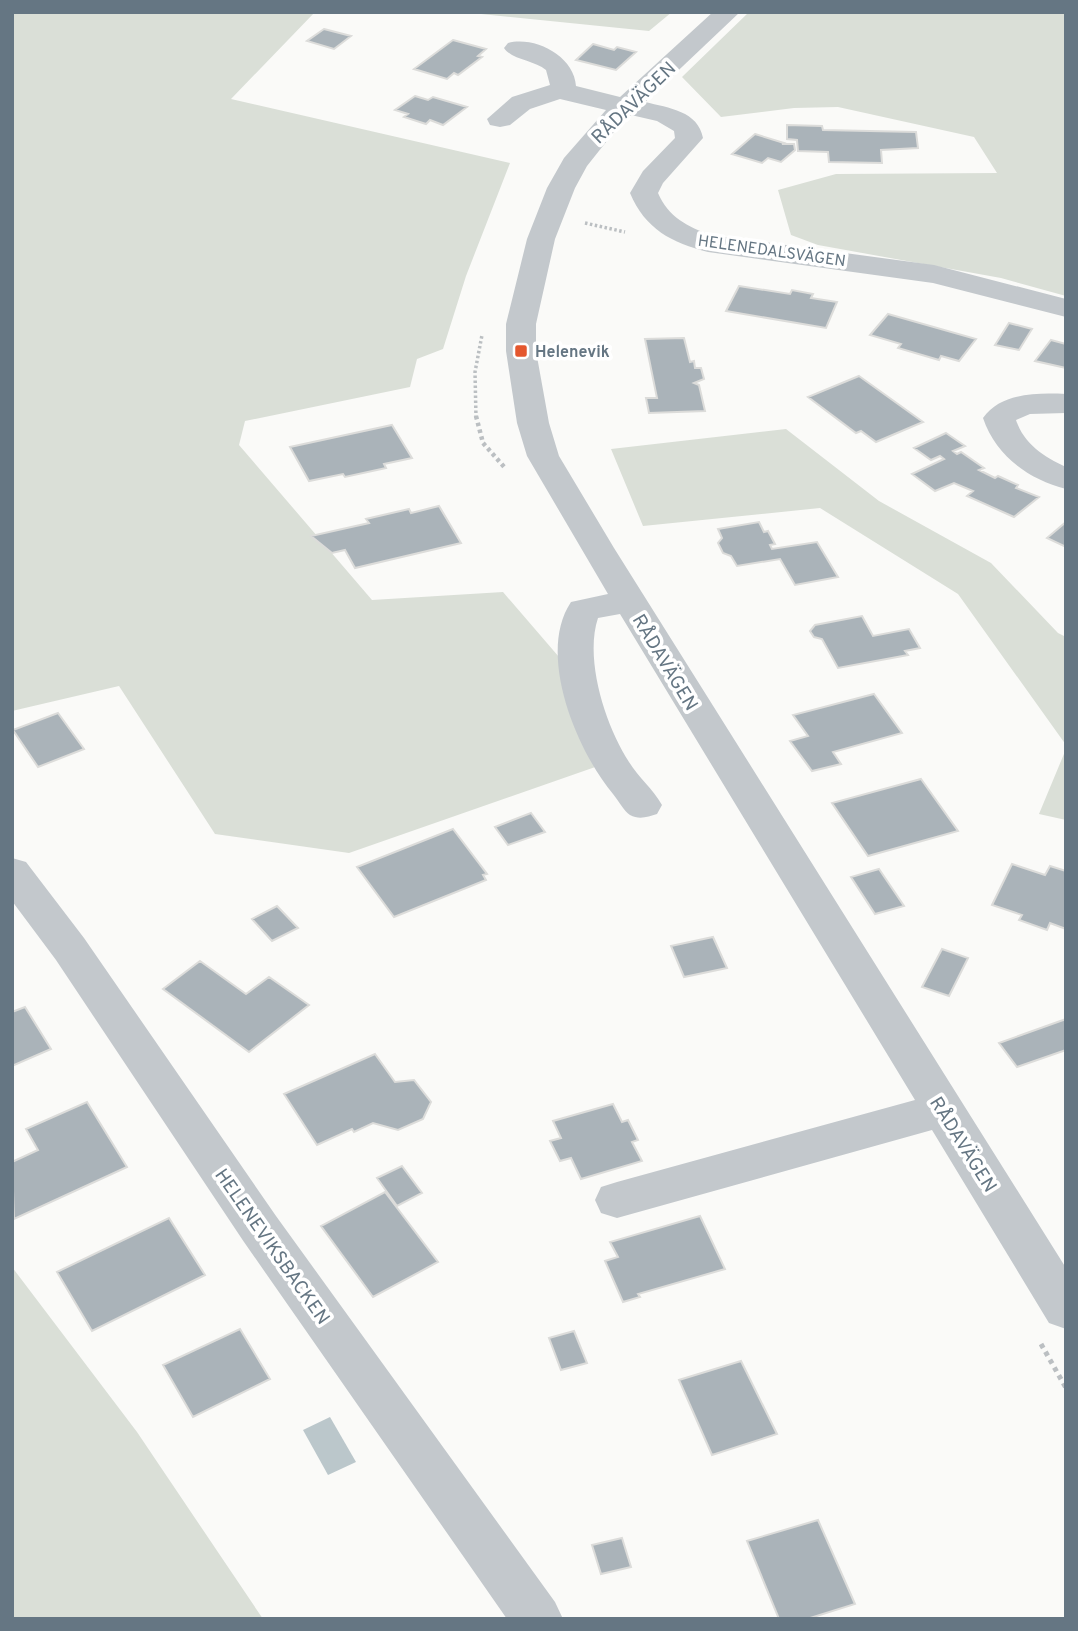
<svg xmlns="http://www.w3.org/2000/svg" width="1078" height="1631" font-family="Overpass,sans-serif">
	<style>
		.green { fill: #dadfd7 }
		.water { fill: #bbc7cb }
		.building { fill: #aab3b9; stroke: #dcdcda; stroke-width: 2 }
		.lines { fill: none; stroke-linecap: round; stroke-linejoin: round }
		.path-far2 { stroke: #bbbfc2; stroke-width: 3.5; stroke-dasharray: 2.5 2.5; stroke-linecap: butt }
		.path-far1 { stroke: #bbbfc2; stroke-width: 4.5; stroke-dasharray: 3.5 3.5; stroke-linecap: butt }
		.path { stroke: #bbbfc2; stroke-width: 5; stroke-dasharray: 4.5 4.5; stroke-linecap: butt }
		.minor { fill: #c3c8cc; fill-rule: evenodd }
		.poi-dot { fill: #e4572e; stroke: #fff; stroke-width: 2.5 }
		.labels { text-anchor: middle; stroke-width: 7; stroke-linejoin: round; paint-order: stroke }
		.far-street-label { font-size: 16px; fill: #657683; stroke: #fff }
		.far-poi-label { font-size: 16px; font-weight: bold; fill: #657683; stroke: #fff; text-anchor: start }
		.street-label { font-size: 19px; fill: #657683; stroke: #fff }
	</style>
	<rect width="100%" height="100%" fill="#fafaf8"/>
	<path class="green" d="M12,12h303l-84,87 279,64 -44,113 -23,73 -26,10 -7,28 -165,34 -6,24 133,155 131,-8 87,101 31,65 -272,95 -134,-19 -96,-148 -107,25z
		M462,12h210l-23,19z
		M749,12h317v284l-65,-18 -183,-33 -27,-10 -13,-45 58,-16 161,-1 -23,-36 -136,-30 -44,1 -73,9 -39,-40z
		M786,429l93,72 112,62 67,70 8,4v108l-108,-151 -138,-86 -177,18 -32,-77z
		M1066,749v71l-27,-6z
		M12,1267l125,165 126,187h-251z"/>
	<path class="water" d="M330,1417l26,45 -28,13 -25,-45z"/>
	<path class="building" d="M324,29l27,7 -17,13 -27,-8z
		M453,40l33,9 -8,7 4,1 -24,18 -4,-2 -7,6 -33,-10z
		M593,44l21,6 3,-3 19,5 -20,18 -40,-10z
		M415,96l13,4 5,-3 34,10 -24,18 -13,-5 -4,4 -22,-7 4,-3 -13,-4z
		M787,125l35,1 1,4 93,2 2,16 -37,2 1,13 -53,-1 -1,-10 -30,-1 -1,-11 -10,-1z
		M755,134l29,9 -2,1h12l1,6 -14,12 -13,-4 -6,5 -30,-9z
		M739,286l51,8 2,-4 21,4 -2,4 26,4 -11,26 -100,-17z
		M888,314l88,25 -17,22 -18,-5 -2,4 -41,-12 3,-4 -31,-9z
		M1009,323l23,6 -13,21 -24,-5z
		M684,338l6,24 4,-1 1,7h6l3,11 -10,4 5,2 6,26 -56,2 -3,-15h11l-12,-59z
		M1051,340l15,4v24l-31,-7z
		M859,376l64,46 -47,20 -15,-11 -5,2 -48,-36z
		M392,425l20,33 -28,6 2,4 -41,9 -2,-3 -34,7 -19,-34z
		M946,433l19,13 -12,5 4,3 4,-2 23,16 -5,2 16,8 3,-2 20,9 -2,3 23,9 -25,20 -47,-21 6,-5 -19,-8 -19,8 -23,-17 32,-15 -4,-3 -9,4 -17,-12z
		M439,506l22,37 -106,25 -10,-18 -13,3 -21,-17 58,-13 -3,-4 43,-10 2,4z
		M759,522l5,10 4,-1 7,13 -5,1 2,4 45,-7 21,35 -43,8 -15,-26 -43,7 -6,-10 -8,-3 -5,-10 4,-5 -4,-9z
		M1066,522v25l-19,-9z
		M862,616l11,20 36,-7 11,19 -15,3 3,4 -70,13 -16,-29 -8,-2 -4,-6 5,-6z
		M874,694l28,39 -69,19 8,12 -29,7 -22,-30 18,-5 -15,-21z
		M58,713l26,36 -46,18 -25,-37z
		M921,779l37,52 -90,25 -36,-53z
		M531,813l14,19 -37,13 -13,-18z
		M453,829l34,45 -4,1 3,5 -92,37 -37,-50z
		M1012,864l33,11 5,-9 16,5v58l-16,-6 -3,7 -28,-10 3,-5 -30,-10z
		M879,869l25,37 -29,8 -24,-37z
		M277,906l21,22 -26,13 -20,-22z
		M713,937l14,31 -43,9 -13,-31z
		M942,949l26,9 -19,38 -27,-9z
		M200,961l46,33 23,-17 40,28 -60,47 -86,-63z
		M25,1007l26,42 -39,17v-54z
		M1066,1019v31l-49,17 -18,-24z
		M375,1054l20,28 19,-2 17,22 -8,17 -25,11 -25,-7 -19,9 -2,-3 -35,16 -33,-51z
		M87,1102l40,65 -113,52 -2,-57 26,-12 -12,-21z
		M613,1104l9,18 6,-2 10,20 -6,2 10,19 -61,18 -10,-21 -11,3 -10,-20 11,-3 -8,-17z
		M402,1166l20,27 -25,13 -20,-28z
		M385,1192l53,70 -65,35 -52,-71z
		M700,1216l25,53 -87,25 2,3 -17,5 -18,-41 13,-4 -8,-15z
		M169,1218l36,57 -113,56 -35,-59z
		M240,1329l30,50 -77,38 -30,-52z
		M574,1331l13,32 -26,7 -12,-32z
		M741,1361l36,73 -65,21 -33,-75z
		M818,1520l37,84 -48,15h-28l-32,-78z
		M622,1538l9,29 -30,7 -9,-29z"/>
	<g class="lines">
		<path class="path-far2" d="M585,223l40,9
			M476,418l-1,-46 7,-37"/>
		<path class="path-far1" d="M476,416l7,27 23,26"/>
		<path class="path" d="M1041,1344l25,44"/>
		<path class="minor" d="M713,12h27l-95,90c24,6 53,9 58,36l-40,45 -5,10c10,24 30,34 53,42l223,30 132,34v18l-133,-34 -225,-31c-36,-9 -63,-23 -78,-59l13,-22 32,-33 -1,-7 -17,-10 -26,-6 -17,17 -27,34 -12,22 -20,51 -19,85v27l13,72 10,33 55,92 452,720v61l-17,-6 -117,-193 -315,88 -16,-5 -6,-13 6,-13 16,-5 298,-82 -295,-486 -22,4c-14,42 8,109 31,144 10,16 24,27 33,43l-5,9c-9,3 -18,6 -27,1 -6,-4 -12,-15 -17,-21 -36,-43 -77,-140 -42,-192l37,-8 -81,-138 -10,-33 -11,-72v-27l21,-85 20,-51 17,-30 42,-48 -46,-11 -30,10 -20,16 -10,2 -10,-2 -3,-6 25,-22 38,-12 -4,-15c-12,-10 -34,-10 -42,-22l4,-5c27,-7 66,13 68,43l44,11z
			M1066,394v19l-36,1 -14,6c8,24 28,37 50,47v22c-38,-10 -70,-33 -83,-71 18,-26 55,-25 83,-24z
			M12,858l14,4 58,76 192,278 279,386 8,17h-56l-263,-377 -188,-282 -44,-59z"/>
	</g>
	<rect class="poi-dot" x="514" y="344" width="14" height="14" rx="3.5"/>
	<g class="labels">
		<g class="far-street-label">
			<text transform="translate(772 250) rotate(8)" y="6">HELENEDALSVÄGEN</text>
		</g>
		<g class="far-poi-label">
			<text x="535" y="357">Helenevik</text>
		</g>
		<g class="street-label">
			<text transform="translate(633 102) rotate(-44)" y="7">RÅDAVÄGEN</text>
			<text transform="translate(666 662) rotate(59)" y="7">RÅDAVÄGEN</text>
			<text transform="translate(964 1144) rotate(58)" y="7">RÅDAVÄGEN</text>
			<text transform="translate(273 1246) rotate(55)" y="7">HELENEVIKSBACKEN</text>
		</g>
	</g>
	<rect width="1078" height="1631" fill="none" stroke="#657683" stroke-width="28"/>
</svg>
